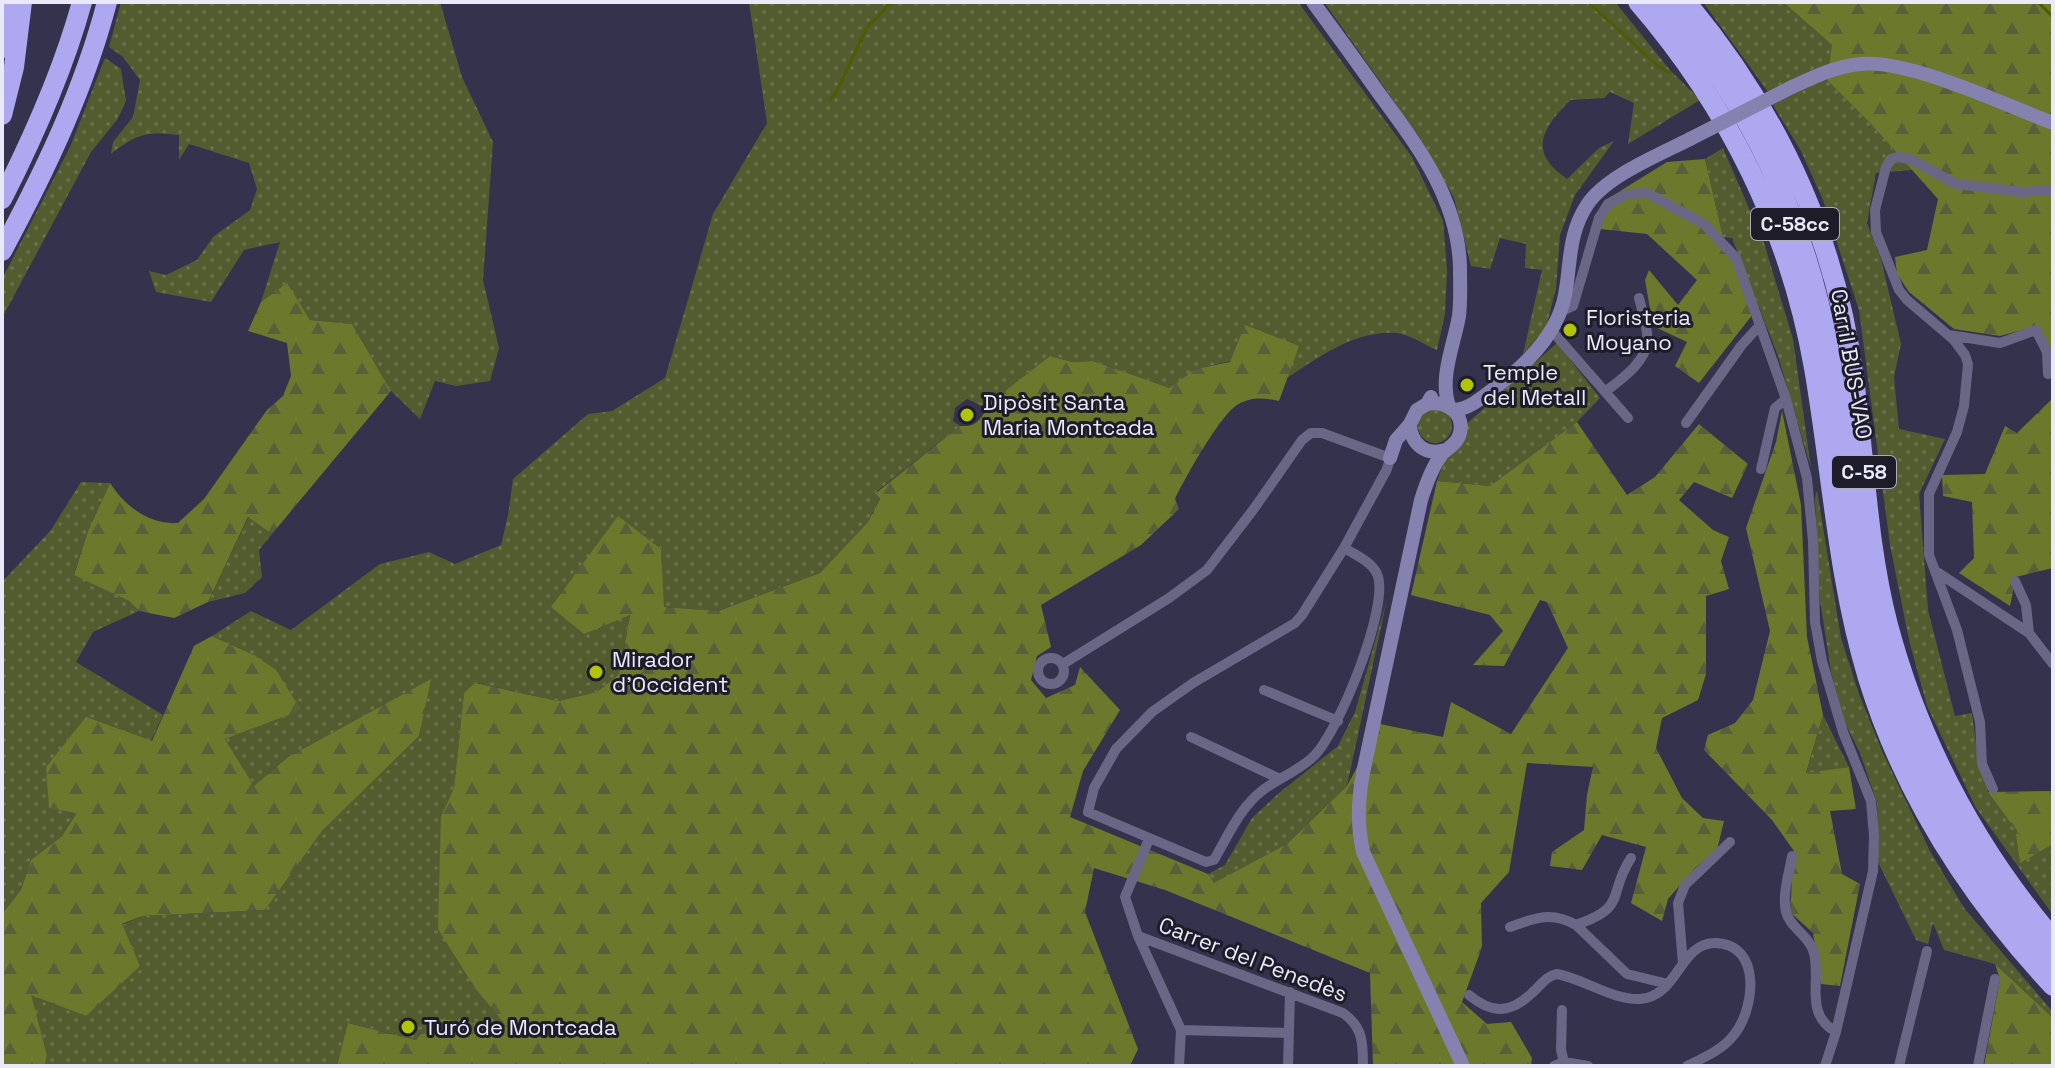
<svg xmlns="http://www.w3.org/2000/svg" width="2055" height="1068" font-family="'Space Grotesk',sans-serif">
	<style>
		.grass { fill: url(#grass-dots) }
		.forest { fill: url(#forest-firs) }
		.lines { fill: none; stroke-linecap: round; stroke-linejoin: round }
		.stream { stroke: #505b02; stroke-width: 3 }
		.street { stroke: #696785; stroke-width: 10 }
		.secondary { stroke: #8582b0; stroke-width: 14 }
		.highway { stroke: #aea8f0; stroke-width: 20 }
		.secondary-bridge { stroke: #8582b0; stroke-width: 14 }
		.poi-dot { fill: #afc506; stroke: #1d1c28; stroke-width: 3 }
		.labels { text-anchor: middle; stroke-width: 6; stroke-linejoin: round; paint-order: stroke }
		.shield { fill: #1d1c28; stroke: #acacbb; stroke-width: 2 }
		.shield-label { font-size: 20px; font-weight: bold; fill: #e9e9fa }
		.poi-label { font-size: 22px; fill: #e9e9fa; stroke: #1d1c28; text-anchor: start }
		.street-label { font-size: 22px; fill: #e9e9fa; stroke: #1d1c28 }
	</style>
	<defs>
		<pattern id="grass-dots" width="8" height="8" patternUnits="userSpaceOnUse" patternTransform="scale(2)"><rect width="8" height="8" fill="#535c2f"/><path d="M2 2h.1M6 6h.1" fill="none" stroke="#6c734e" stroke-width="1.8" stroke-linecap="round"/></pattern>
		<pattern id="forest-firs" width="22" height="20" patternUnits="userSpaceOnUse" patternTransform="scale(2)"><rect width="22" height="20" fill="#6c782b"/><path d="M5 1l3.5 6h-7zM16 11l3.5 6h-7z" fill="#595f3b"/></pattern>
	</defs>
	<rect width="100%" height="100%" fill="#35324d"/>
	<path class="grass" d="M121,2h319l22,75 31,65 -10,138 16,68 -9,33 -34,5 -21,-5 -15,38 -29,-28 -39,-67 -42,-4 -24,-36 -25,18 19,-60 -36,8 -33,52 -55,-10 -7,-21 17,4 31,-15 16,-23 37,-27 7,-21 -8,-26 -60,-19 -10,16v-25c-32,-4 -43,-1 -68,19l2,-12 20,-25 7,-37 -17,-23 -14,-10z
		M749,2h549l114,155 31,64 4,48 -2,45 -8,36c-12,-5 -28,-16 -41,-17 -41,-3 -77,24 -109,45l11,-32 -102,23 -26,19 -77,-27 -21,1 -22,-6 -66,51 -17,-8 -12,9 -2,13 7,5 -84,66 4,6 -12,24 -48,51 -103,38 -54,-4 -2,-58 -43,-32 12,97 -11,60 -22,18 -39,9 -82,-18 -12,11 -10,94 -13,28 34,172 33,40 -74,-10 -18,22 -67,-17 -12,43h-292l2,-11 -17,-61 56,22 36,-91 20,-9 123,-6 57,-79 97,-95 11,-56 -142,77 -34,29 -29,-47 75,-29 -46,-55 -42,-19 39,-25 40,19 89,-66 49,-12 26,12 46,-19 7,-30 5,-36 75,-65 24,-3 53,-33 48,-164 54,-91z
		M1324,2h291l55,68 30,30 -72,44 6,-41 -24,-11 -6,6 -33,2c-15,14 -39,39 -23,61 4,7 13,13 19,18l32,-31 15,-7 -39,54 -15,40 -4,53 -10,40 -23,26 19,-84 -17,-2 1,-24 -26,-6 -10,31 -19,-3 -17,-68 -34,-60z
		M1703,2h80l49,43 45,8 -109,39z
		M105,58l16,11 5,32 -9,19 -26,32 -89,166v-39l68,-132z
		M1827,80l43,43 42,47 -36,3 -9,50 14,36 20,85 -7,33 5,52 46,10 -26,55 9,116 27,106 17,-3 5,39 11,40 27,37 5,33 33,-18v71l-77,-107 -49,-102 -18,-66 -19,-95 -31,-235 -36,-110 -22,-49 -28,-46 43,-23z
		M1723,148l41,95 29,96 18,129 -33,-112 -46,-118 -9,-1 -18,-78z
		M1557,343l43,55 -23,24 -87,64 -53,-5 9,-25 17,-29z
		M1418 426a17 17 0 1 1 34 0a17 17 0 1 1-34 0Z
		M81,482l29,1 -22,48 -14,43 55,27 10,10 -46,21 -17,30 87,53 -12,26 -65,-23 -40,49 32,45 -16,24 -31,24 -10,30 -19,24v-332l49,-52z
		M1817,490l24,148 18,56 23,57 48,100 34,57 89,104v6l-58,-54 -51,-14 -11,-27 -5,21 -12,-4 -38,-78 -1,-59 -17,-50 -16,-32 -13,-49 -11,-72 -5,-102z
		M249,516l23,18 -13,16 3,27 -17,16 -37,9z
		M1387,599l-40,187 -60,58 -73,40 -6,-10 17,-9 27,-47 27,-25 59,-47 17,-34z
		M1823,715l26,52 -43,7z"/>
	<path class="forest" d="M1783,2h270v355l-16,-31 -37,10 -46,-7 -45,-37 -12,-18 -2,-17 32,-7 11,-51 -68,-76 -43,-43 5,-35z
		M1705,159l18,78 30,77 -54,69 -24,-17 12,-24 -34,-16 -8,-46 4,-10 29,35 19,-25 -50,-46 -47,-5 4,-28 63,-39z
		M287,283l23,37 42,4 39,67 -119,143 -24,-17 -40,85 -34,16 -35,-7 -10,-10 -55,-26 14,-44 22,-48c15,23 39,42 68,40l26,-24 63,-89 16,-14 8,-20 -4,-33 -39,-12 13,-29z
		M1245,325l54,21 -20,55c-15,-3 -27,-5 -42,4 -18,12 -52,73 -62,94l4,10 -38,36 -100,60 10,42 -14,9 -6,24 15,18 29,-13 5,-18 40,43 -37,61 -13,46 138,57 6,9 73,-39 60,-58 33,-62 63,13 8,-35 60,32 57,-86 -21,-46 -7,-2 -36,66 -31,-1 30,-34 -13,-16 -79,-20 26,-114 53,5 87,-64 50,73 28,-18 44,-53 49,40 -16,34 -38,-16 -15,18 34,30 16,7 -8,24 8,28 -23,7v78l-8,26 -36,18 -6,30 26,50 21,20 21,3 -7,29 -22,18 -27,31 -6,22 -31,-18 15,-56 -44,-12 -20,35 -32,-4 2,-14 32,-22 3,-35 6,-28 -66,-4 -18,109 -28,31 1,44 -20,55 25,22 24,-2 21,36 -1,8h-158l-3,-93 -205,-83 -71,-22 -9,44 53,137 -8,17h-793l11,-43 68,17 18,-22 73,9 -32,-39 -37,-59 3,-113 13,-28 10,-95 11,-10 83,18 39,-9 22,-18 11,-59 -46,19 -33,-27 67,-91 43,33 3,58 54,4 102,-38 48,-51 12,-23 -4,-6 84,-67c14,1 19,-4 26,-16l-2,-3 66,-51 22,6 21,-1 77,27 25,-19 35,-7z
		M2053,398v170l-37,9 -6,29 -51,-33 15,-15 -2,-56 -29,-6 -1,-21 43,-1 20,-48 12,7z
		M1782,411l19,94 6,132 16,78 -17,58 43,-6 7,42 -26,2 12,63 18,10 -20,102 -19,-2 -8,-51 -23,-21 4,-61 -22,-31 -68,-70 4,-15 27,-12 18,-23 17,-69 -24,-103 30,-86z
		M212,636l42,19 22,15 25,40 -76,29 29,47 34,-29 143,-78 -12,57 -97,95 -57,79 -123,6 -20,8 18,42 -54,50 -55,-21 16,60 -2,11h-43v-152l19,-24 10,-30 31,-24 15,-23 -28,-5 -3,-41 40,-50 66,24 42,-95z
		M2053,791v53l-33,19 -5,-34 -27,-37z
		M1995,964l58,54v48h-69l16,-87z"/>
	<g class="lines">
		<path class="stream" d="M1588,2l71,65 10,5
			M2038,2l15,15
			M830,100l6,-7 30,-64 25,-27"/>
		<path class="street" d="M1560,312l13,-6 26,-88 9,-14 19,-10 20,-1 57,31 32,34 50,141 21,79 6,63 2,81 7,39 21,71 28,69 3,35 -1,35 -37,161 -11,34
			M1552,331l76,87
			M1949,335l51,8 36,-13 11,22 1,22
			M1605,392c15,-12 40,-29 42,-49 2,-13 -5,-32 -8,-45
			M1686,423l55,-77 19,-21
			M1761,469l14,-61 11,-9
			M1937,572l92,61 24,31
			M2015,581l11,24 3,28
			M1038 671a13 13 0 1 1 26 0a13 13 0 1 1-26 0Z
			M1063,664l106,-66 38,-28 46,-60 49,-70 9,-7h11l68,25 -3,11 -43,79 -42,67 -7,8 -102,60 -41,29 -36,37 -22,39 -6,24 118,50 8,-2c14,-24 26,-53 49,-70 16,-12 37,-20 51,-34 24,-23 77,-152 63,-182 -5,-12 -23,-20 -33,-26
			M1264,690l74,31
			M1191,737l89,42
			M1993,789l-11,-25 -2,-42 -23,-92 -28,-75v-61l28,-62 7,-26 4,-42 -3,-9 -11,-15 -47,-40 -8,-10 -23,-58 -1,-22 11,-43 5,-8 7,-2 12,2 46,25 66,8 31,-2
			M1149,839l-24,58 13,39 43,94 -2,36
			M1792,856c-3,18 -10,38 -6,56 4,16 24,24 28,41 7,29 -10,61 22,79
			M1576,925l51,49 41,10
			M1510,927c25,-9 41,-16 66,-2 53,-18 31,-31 55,-67
			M1138,936l205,77c20,14 20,30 20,53
			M1683,964l-5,-61 7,-18 45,-43
			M1469,995c23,19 41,19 63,-2 9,-8 14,-17 25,-19 27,5 55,26 83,25 38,-2 39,-56 75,-56 48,1 40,67 18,93 -11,14 -30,22 -46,30
			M1562,1010l-1,40 3,12
			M1181,1030l108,3
			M1288,1066l2,-74
			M1554,1066l10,-4 24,4
			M1899,1066l28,-115
			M1978,1066l17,-87"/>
		<path class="secondary" d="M1313,2c22,30 44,60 65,90 39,53 80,106 82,175 0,16 1,33 -1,49 -5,29 -20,62 -10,90
			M1792,87c22,-10 44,-21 69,-23 48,-5 144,41 192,59
			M1427,404c19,-4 40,10 32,32 -3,9 -11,11 -17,18 -10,13 -16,30 -21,46l-58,273c-5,28 -6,51 0,79l100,214
			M1454,410c16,-1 30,-14 42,-23 31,-23 62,-54 69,-92 6,-32 3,-61 22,-90 19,-29 72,-50 103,-66
			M1410,424c1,21 16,32 36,26
			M1390,458l6,-18 14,-16 7,-14 10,-6 4,-7"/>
		<path class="highway" d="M1638,2c91,105 152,229 176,366 18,103 23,208 54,310 36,117 102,219 185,308
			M1662,2c87,99 144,219 167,349 17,96 21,193 45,287 32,123 96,230 179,325
			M1686,2c91,109 150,236 168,377 11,82 13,166 34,246 31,116 87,222 165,314
			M2,48l6,-46
			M2,115l12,-48 8,-65
			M2,199c32,-63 61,-128 80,-197
			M2,251c43,-80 82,-161 105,-249"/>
		<path class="secondary-bridge" d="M1690,139l102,-52"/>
	</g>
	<g class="poi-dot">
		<circle cx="1570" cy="330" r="8"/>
		<circle cx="1467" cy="385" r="8"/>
		<circle cx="967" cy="415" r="8"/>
		<circle cx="596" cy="672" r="8"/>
		<circle cx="408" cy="1027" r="8"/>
	</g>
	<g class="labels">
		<g class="shield">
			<rect x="1751" y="208" width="88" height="32" rx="6"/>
			<rect x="1832" y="456" width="64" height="32" rx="6"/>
		</g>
		<g class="shield-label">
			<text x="1795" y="231">C-58cc</text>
			<text x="1864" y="479">C-58</text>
		</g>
		<g class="poi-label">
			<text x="1586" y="325">Floristeria<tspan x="1586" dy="25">Moyano</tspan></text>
			<text x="1483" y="380">Temple<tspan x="1483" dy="25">del Metall</tspan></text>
			<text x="983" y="410">Dipòsit Santa<tspan x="983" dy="25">Maria Montcada</tspan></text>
			<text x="612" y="667">Mirador<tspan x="612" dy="25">d'Occident</tspan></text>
			<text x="424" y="1035">Turó de Montcada</text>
		</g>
		<g class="street-label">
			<text transform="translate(1852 364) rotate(80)" y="8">Carril BUS-VAO</text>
			<text transform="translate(1253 959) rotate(21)" y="8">Carrer del Penedès</text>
		</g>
	</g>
	<rect width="2055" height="1068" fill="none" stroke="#e9e9fa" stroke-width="8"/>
</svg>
